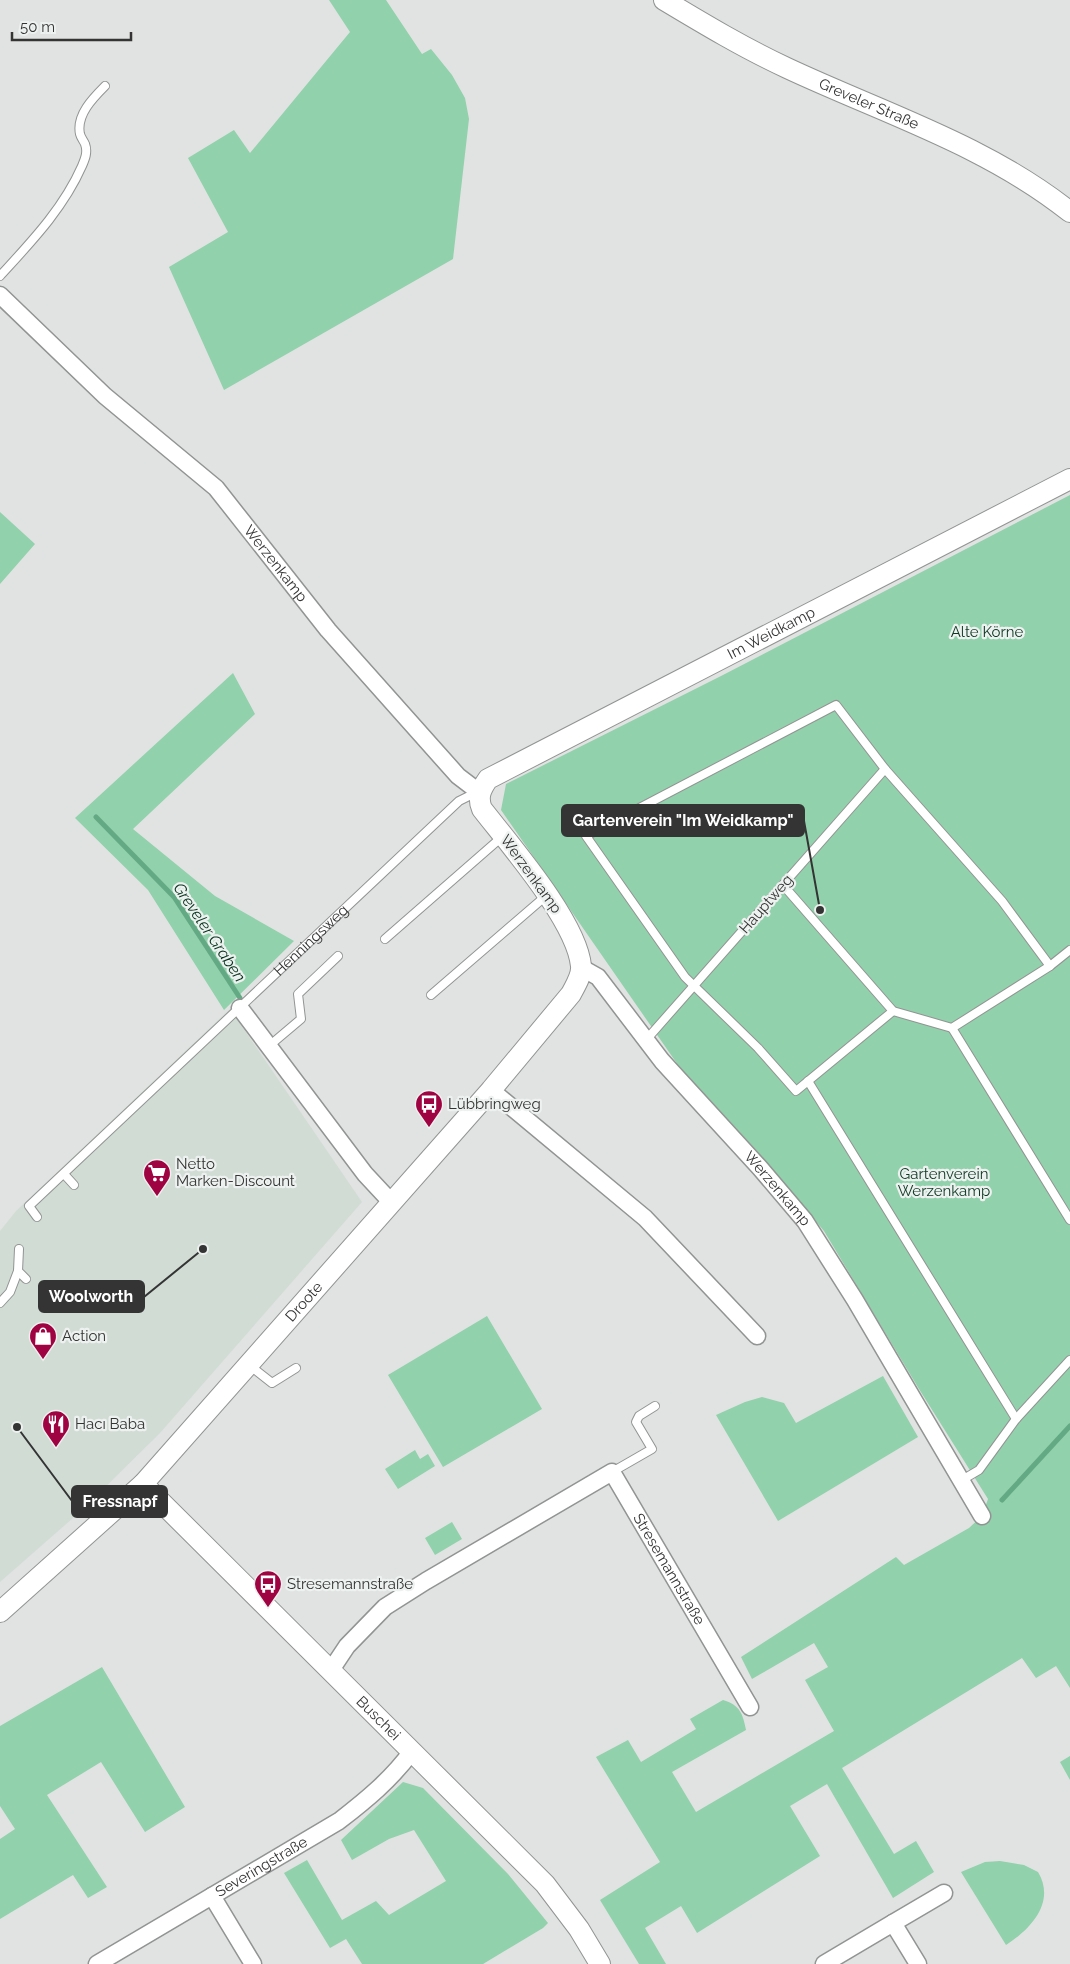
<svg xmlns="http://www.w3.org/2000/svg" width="1070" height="1964" font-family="Raleway,sans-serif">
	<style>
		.built { fill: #d1dcd5 }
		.green { fill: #91d1ac }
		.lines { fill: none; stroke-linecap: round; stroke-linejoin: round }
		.stream { stroke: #63aa84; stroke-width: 5 }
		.service-casing { stroke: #919492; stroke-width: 10 }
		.minor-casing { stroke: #919492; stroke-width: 19 }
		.tertiary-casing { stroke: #919492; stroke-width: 22 }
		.service { stroke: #fff; stroke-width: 8 }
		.minor { stroke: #fff; stroke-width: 16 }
		.tertiary { stroke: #fff; stroke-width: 20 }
		.labels { text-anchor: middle; stroke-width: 4.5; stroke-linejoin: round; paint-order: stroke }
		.street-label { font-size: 15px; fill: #333433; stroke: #edf1ef }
		.park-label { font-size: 15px; fill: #0c3823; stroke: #edf1ef }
		.poi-label { font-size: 15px; fill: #333433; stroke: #edf1ef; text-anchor: start }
		.water-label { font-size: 16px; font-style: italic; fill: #04321d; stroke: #edf1ef }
		.leader { fill: none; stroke: #333433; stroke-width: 2 }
		.callout-dot { fill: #333433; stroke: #edf1ef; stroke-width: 2 }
		.callout { fill: #333433; stroke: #333433; stroke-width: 2 }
		.callout-label { font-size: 16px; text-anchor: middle; font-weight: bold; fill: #fff }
	</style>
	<rect width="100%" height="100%" fill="#e0e3e1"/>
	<path class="built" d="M230,1009l132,193 -202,231 -79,78 -81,71v-351l16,-20z"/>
	<path class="green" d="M329,0h57l36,54 9,-5 21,26 13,23 4,21 -16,140 -229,131 -55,-123 59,-35 -40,-74 46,-28 16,23 100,-121z
		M1070,495v1193l-14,-22 -20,12 -14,-20 -180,110 52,86 22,-13 18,31 -41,26 -66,-114 -37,22 30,50 -123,77 -16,-27 -36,22 21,36h-27l-39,-64 60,-38 -64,-105 32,-17 13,22 55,-33 -6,-10 33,-19c17,5 20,14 23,30l-74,42 24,40 138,-81 -29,-51 23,-13 -14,-24 -62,36 -11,-22 155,-100 8,8 65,-37 13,-12 6,-17 -69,-110 -95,-158 -67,-80 -79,-86 -177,-255 5,-26 217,-109z
		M0,512l35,32 -35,40z
		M233,673l22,41 -122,115 82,67 79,45 -70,69 -76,-120 -73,-72z
		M487,1316l55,93 -99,58 -55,-92z
		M883,1376l35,61 -140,84 -62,-106 29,-13 17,-5 22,6 12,20z
		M415,1450l5,9 8,-5 7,12 -37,23 -13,-20z
		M452,1522l10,17 -27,16 -10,-17z
		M102,1667l83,140 -40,25 -44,-70 -54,33 60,92 -19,11 -15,-23 -73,44v-80l15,-10 -15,-23v-80z
		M1070,1756v24l-10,-18z
		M403,1782l20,6 85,86 40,49 -5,5 -60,36h-121l-16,-25 -16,9 -46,-75 23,-13 35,60 34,-19 13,14 57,-34 -32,-51 -25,9 -37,21 -11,-20z
		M1000,1861l24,4 14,7c18,30 -7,57 -32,73l-45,-73 24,-10z"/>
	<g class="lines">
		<path class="stream" d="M96,817l78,80 66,101
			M1002,1500l68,-74"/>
		<g class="service-casing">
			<g id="service">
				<path d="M0,276c31,-34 63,-67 82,-110 3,-7 6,-14 3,-22 -1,-3 -4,-6 -5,-10 -4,-19 13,-36 25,-48"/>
				<path d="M783,885l110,126 59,17 98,-62 20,-16"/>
				<path d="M385,939l118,-103"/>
				<path d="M431,995l116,-100"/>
				<path d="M893,1011l-97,80 -38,-43 -73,-71 -99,-141 250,-131 49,64 117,132 48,65"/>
				<path d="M952,1028l118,192"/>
				<path d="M646,1040l239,-271"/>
				<path d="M269,1046l32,-27 -3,-25 40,-38"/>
				<path d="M808,1081l208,338"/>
				<path d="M64,1174l10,11"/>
				<path id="s1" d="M37,1217l-8,-11 430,-405 18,-9"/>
				<path d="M19,1249l-1,22 8,8"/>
				<path d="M0,1303l10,-11 8,-21"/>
				<path d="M249,1365l23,18 24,-15"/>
				<path d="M612,1472l40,-23 -16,-27 3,-6 16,-10"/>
				<path d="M962,1480l17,-10 37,-51 54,-59"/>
			</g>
		</g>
		<g class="minor-casing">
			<g id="minor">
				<path id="s2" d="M0,295l105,101 111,92 112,142 130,146 21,16"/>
				<path id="s3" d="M582,968l16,9 64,84 98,107 45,53 50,79 127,216"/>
				<path d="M240,1008l125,166 27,29"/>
				<path d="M491,1090l154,128 112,118"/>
				<path id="s4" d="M331,1670l16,-24 38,-39 41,-26 186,-109 138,235"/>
				<path d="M212,1896l41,68"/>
				<path d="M893,1923l51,-30"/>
				<path id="s5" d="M97,1964l242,-143c26,-20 53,-42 73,-70"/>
				<path d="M824,1964l69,-41 25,41"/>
			</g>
		</g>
		<g class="tertiary-casing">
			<g id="tertiary">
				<path id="s6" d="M664,0c40,24 80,48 123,68 96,45 199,77 283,144"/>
				<path id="s7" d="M143,1484l402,400 34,45 21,35"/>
				<path id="s8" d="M0,1612l143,-128 348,-394 80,-96c4,-8 11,-18 10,-28 -4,-44 -71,-121 -99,-157 -5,-12 -1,-20 6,-30l582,-300"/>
			</g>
		</g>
		<use href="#service" class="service"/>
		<use href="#minor" class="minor"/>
		<use href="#tertiary" class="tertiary"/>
	</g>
	<defs>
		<g id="bus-pin" transform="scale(1.4375)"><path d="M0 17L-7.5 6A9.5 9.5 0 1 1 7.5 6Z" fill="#a00342" stroke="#edf1ef"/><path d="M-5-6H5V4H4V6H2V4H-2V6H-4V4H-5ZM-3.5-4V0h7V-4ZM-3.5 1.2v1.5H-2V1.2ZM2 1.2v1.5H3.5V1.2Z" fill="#fff"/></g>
		<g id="supermarket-pin" transform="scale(1.4375)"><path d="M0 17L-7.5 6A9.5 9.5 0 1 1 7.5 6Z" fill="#a00342" stroke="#edf1ef"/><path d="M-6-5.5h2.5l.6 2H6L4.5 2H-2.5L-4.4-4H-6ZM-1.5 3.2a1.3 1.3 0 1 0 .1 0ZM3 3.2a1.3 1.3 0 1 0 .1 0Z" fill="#fff"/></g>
		<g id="shop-pin" transform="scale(1.4375)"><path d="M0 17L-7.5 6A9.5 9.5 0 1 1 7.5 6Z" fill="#a00342" stroke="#edf1ef"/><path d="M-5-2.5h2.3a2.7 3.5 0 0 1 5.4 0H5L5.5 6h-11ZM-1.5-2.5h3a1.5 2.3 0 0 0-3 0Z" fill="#fff"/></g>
		<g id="restaurant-pin" transform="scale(1.4375)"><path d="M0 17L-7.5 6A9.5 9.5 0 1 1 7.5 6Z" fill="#a00342" stroke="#edf1ef"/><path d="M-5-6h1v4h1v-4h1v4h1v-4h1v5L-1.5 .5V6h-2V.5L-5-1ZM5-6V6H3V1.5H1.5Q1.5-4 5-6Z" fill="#fff"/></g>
	</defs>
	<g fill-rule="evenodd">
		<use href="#bus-pin" x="429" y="1104"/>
		<use href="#supermarket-pin" x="157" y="1173"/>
		<use href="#shop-pin" x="43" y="1336"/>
		<use href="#restaurant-pin" x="56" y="1424"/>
		<use href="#bus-pin" x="268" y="1584"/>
	</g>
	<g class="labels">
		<g class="street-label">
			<text dy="5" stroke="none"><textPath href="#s6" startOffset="230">Greveler Straße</textPath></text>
			<text dy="5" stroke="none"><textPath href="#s2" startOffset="386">Werzenkamp</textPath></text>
			<text dy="5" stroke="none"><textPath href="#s8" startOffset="1411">Im Weidkamp</textPath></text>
			<text transform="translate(531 874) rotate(54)" y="5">Werzenkamp</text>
			<text transform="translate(766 904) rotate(-49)" y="5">Hauptweg</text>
			<text dy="5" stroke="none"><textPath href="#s1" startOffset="401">Henningsweg</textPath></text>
			<text dy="5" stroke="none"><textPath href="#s3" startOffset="296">Werzenkamp</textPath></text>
			<text dy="5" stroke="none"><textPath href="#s8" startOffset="435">Droote</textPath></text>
			<text dy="5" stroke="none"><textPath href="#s4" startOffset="460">Stresemannstraße</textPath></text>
			<text dy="5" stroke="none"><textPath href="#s7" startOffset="332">Buschei</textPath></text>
			<text dy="5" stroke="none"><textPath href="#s5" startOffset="191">Severingstraße</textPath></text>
		</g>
		<g class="park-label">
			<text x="987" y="637">Alte Körne</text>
			<text x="944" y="1179">Gartenverein<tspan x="944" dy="17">Werzenkamp</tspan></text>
		</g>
		<g class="poi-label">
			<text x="448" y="1109">Lübbringweg</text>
			<text x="176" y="1169">Netto<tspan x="176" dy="17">Marken-Discount</tspan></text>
			<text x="62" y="1341">Action</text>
			<text x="75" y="1429">Hacı Baba</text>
			<text x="287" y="1589">Stresemannstraße</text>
		</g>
		<g class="water-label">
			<text transform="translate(210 932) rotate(56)" y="6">Greveler Graben</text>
		</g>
	</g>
	<path class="leader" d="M820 910L804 821M203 1249L144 1297M17 1427L72 1501"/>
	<g class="callout-dot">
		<circle cx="820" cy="910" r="5"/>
		<circle cx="203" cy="1249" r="5"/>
		<circle cx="17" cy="1427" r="5"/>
	</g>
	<g class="callout">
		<rect x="562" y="805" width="242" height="31" rx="5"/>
		<rect x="39" y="1281" width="105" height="31" rx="5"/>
		<rect x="72" y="1486" width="95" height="31" rx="5"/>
	</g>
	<g class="callout-label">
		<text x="683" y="826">Gartenverein "Im Weidkamp"</text>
		<text x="91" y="1302">Woolworth</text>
		<text x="120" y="1507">Fressnapf</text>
	</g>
	<path d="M12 32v8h119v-8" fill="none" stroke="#333433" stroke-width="2.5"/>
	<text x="20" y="32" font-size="15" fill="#333433" stroke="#edf1ef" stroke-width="4" paint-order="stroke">50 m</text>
</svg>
